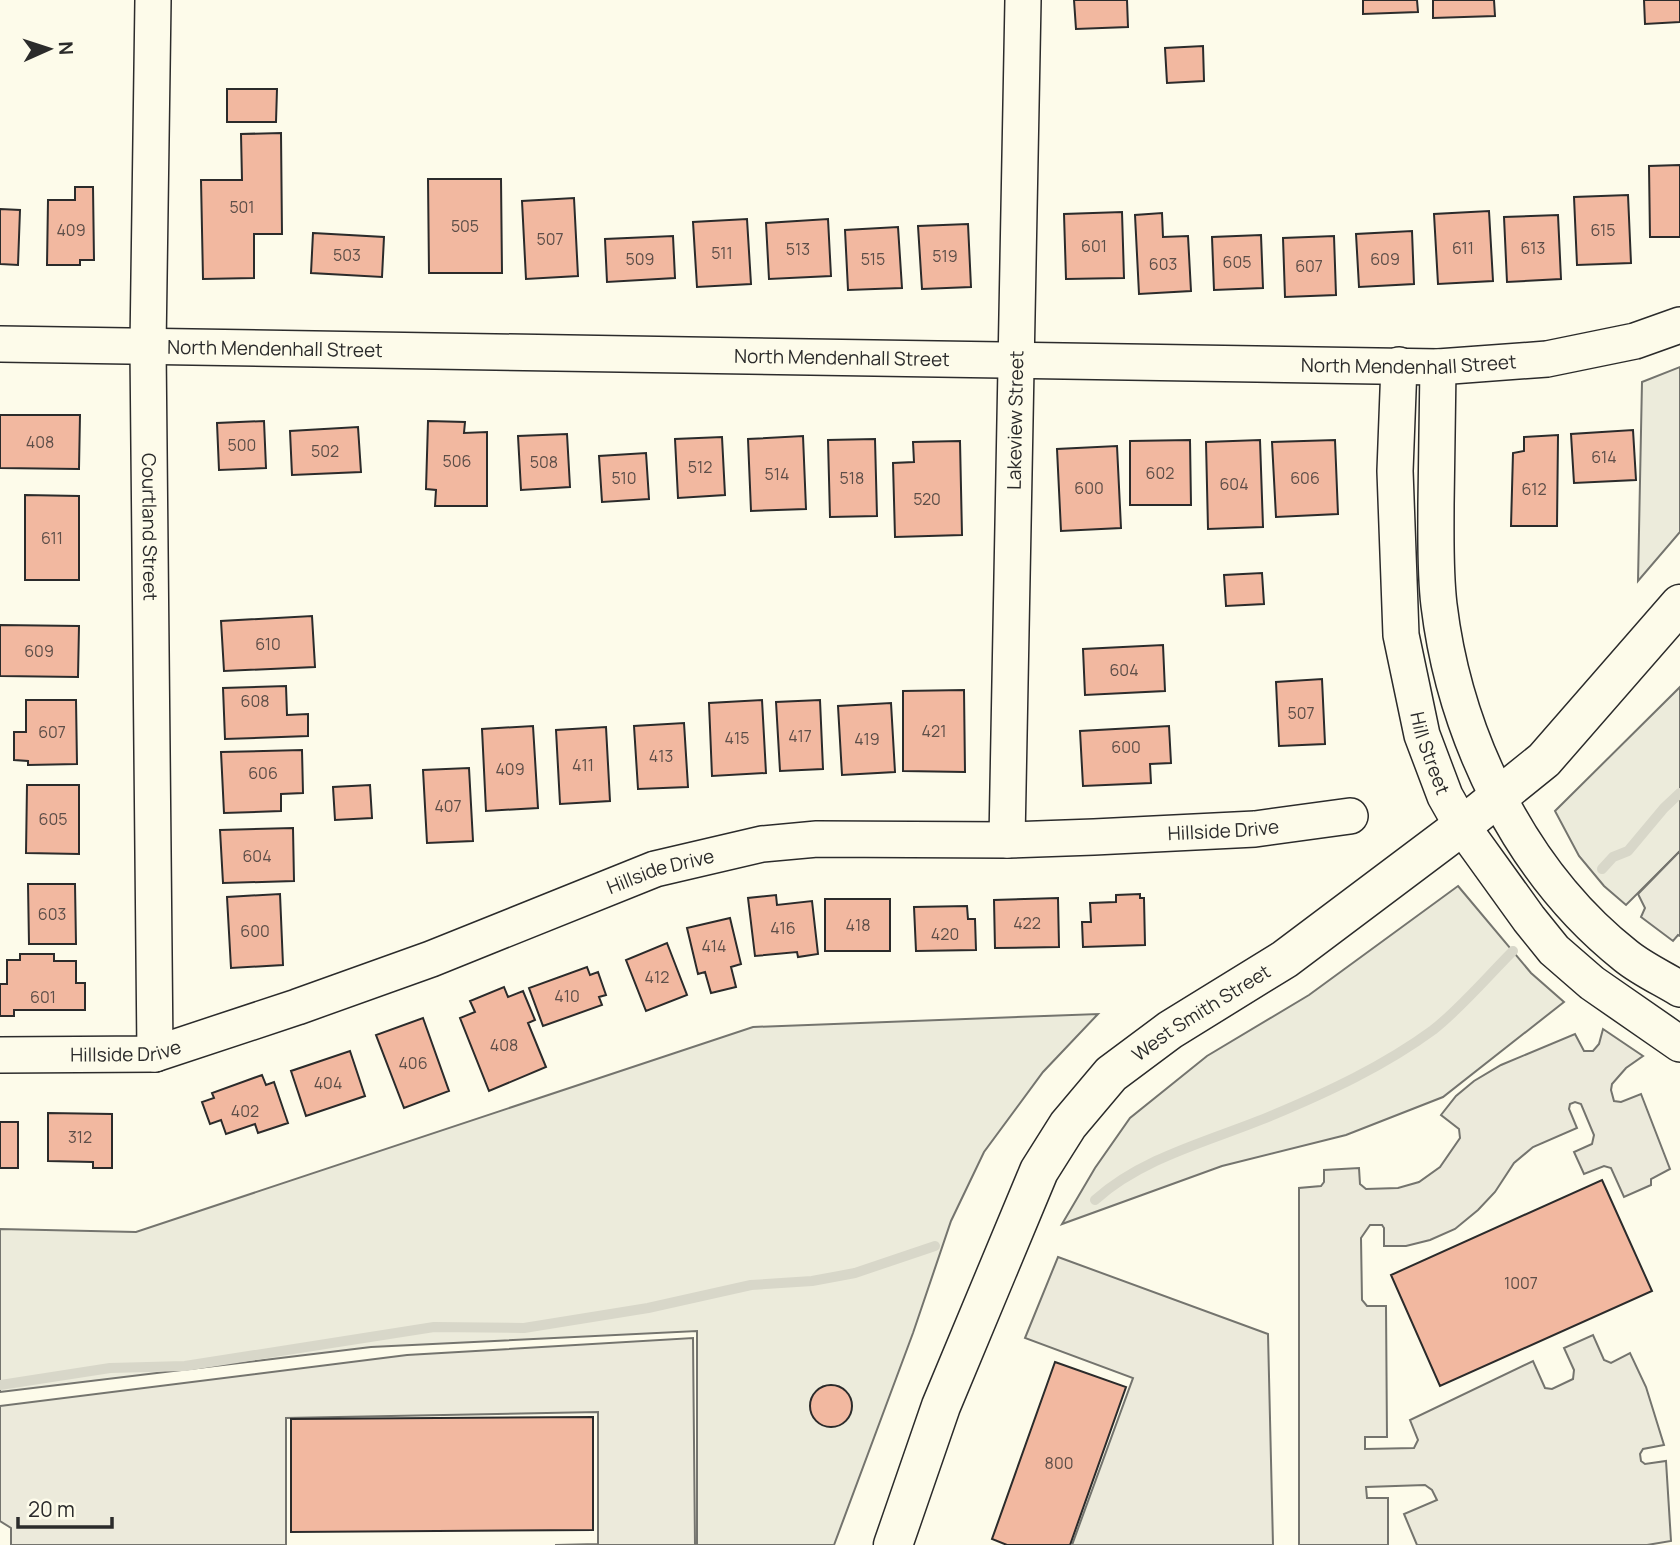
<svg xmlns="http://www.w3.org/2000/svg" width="1680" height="1545" font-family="Manrope,sans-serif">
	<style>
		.green { fill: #ecebdb; stroke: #74746e; stroke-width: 2 }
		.parking { fill: #eceadb; stroke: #74746e; stroke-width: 2 }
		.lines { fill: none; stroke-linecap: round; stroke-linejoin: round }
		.stream { stroke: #d8d7c9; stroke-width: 10 }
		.building { fill: #f2b8a0; stroke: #2b2b2b; stroke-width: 2 }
		.minor-casing { stroke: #2b2b2b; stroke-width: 38 }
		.major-casing { stroke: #2b2b2b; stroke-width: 41 }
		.minor { stroke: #fdfbea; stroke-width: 35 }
		.major { stroke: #fdfbea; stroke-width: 38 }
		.labels { text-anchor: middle; stroke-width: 5; stroke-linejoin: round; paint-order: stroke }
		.number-label { font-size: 16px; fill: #5d4e48 }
		.street-label { font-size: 19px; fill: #2b2b2b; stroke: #fdfbea }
	</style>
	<rect width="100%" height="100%" fill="#fdfbea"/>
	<path class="green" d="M1680,367v165l-42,49 4,-199z
		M1680,687v164l-54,54 -22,-19 -25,-30 -24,-45z
		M1458,886l73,87 33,29 -121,95 -97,38 -124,31 -160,58 33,-56 35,-50 77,-62 102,-61z
		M1098,1014l-55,58 -59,80 -33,69 -38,112 -79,212h-137v-214l-326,16 -371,45v-163l136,3 617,-205z"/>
	<path class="parking" d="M1680,851v85l-2,-1 -5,6 -32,-24 4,-9 -7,-14z
		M1603,1029l40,27 -17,12 -14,16 -1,6 3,11 7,1 20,-8 29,75 -19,10v6l-27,12 -13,-29 -7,-2 -20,8 -10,-22 18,-8 2,-9 -13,-31 -6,-2 -5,2 -1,5 8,19 -44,19 -19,16 -19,29 -17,18 -23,19 -25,11 -24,6h-22v-18l-2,-3h-12l-9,13 1,62 5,6h19l1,131h-22v12l49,-1 4,-8 -8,-20 123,-59 12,27 7,1 21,-10 1,-9 -10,-22 29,-13 11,25 7,3 19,-10 16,34 18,58 -21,4 -3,5 1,7 4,3 21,-3 5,80 -24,4h-230l-13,-31 33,-14 -5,-10 -7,-5 -59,2 1,11h21v47h-89v-357l22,-2 3,-4v-12l35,-2 1,16 6,5 32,-1 21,-6 21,-15 20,-29 -1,-9 -18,-14 15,-19 18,-15 27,-16 74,-31 9,17h9l6,-7z
		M1058,1257l210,77 5,211h-201l61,-167 -108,-40z
		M693,1338l2,207h-140l43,-1v-132l-312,6v127h-275v-17l-11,-7v-115l407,-51z"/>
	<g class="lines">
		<path class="stream" d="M1602,869l11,-12 15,-6 36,-43 16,-15
			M1095,1200c49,-44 119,-60 178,-85 55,-23 111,-49 160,-85 27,-21 55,-54 80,-79
			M0,1385l110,-17 75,-2 249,-39 90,1 124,-20 103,-23 61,-4 43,-8 80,-27"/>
	</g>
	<path class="building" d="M1074,0h53l1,27 -52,2z
		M1363,0h54l1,12 -55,2z
		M1433,0h61l1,16 -62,2z
		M1644,0h36v22l-35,2z
		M1203,46l1,35 -37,2 -2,-35z
		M227,89h50l-1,33h-49z
		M281,133l1,101h-28v44l-51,1 -2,-99h41l-1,-46z
		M1680,165v72h-30l-1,-71z
		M428,179h73l1,94h-73z
		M75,187h18l1,73h-14v5h-33l1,-65h27z
		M1628,195l3,68 -54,2 -3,-68z
		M574,198l4,78 -52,3 -4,-78z
		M0,209l20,1 -2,55 -18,-1z
		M1489,211l4,70 -55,3 -4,-70z
		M1122,212l2,66 -58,1 -2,-65z
		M1162,213l1,24 25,-1 3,55 -52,3 -4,-79z
		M1558,215l3,64 -54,3 -3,-65z
		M747,219l4,65 -54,3 -4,-65z
		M828,219l3,57 -62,3 -3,-56z
		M968,224l3,63 -49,2 -4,-63z
		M898,227l4,61 -54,2 -3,-60z
		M1412,231l2,53 -55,3 -3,-53z
		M313,233l71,4 -2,40 -71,-4z
		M1261,235l2,53 -49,2 -2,-53z
		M673,236l2,42 -68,4 -2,-43z
		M1334,236l2,59 -51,2 -2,-59z
		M0,415h80l-1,54 -79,-1z
		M264,421l2,47 -47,2 -2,-47z
		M428,421l37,1 -1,11 23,-1v74h-52l1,-16 -10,-1z
		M358,427l3,45 -69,3 -2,-44z
		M1633,430l3,50 -62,3 -3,-49z
		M567,434l3,53 -49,3 -3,-54z
		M1558,435l-1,91h-46l2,-73 11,-2v-14z
		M803,436l3,73 -55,2 -3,-72z
		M722,437l3,58 -47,3 -3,-59z
		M875,439l2,77 -47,1 -2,-77z
		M1190,440l1,65h-61v-64z
		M1260,440l3,87 -55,2 -2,-87z
		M1335,440l3,74 -62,3 -4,-75z
		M960,441l2,94 -67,2 -2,-74 21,-1 -1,-20z
		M1117,446l4,82 -60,3 -4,-82z
		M646,453l3,46 -47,3 -3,-46z
		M25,495l54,1v84h-54z
		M1262,573l2,31 -38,2 -2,-31z
		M312,616l3,51 -91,4 -3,-50z
		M0,625l79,1 -1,51 -78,-1z
		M1163,645l2,46 -80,4 -2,-46z
		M1322,679l3,65 -46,2 -3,-64z
		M286,686l1,29 21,-1v22l-83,3 -2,-51z
		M964,690l1,82 -62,-1v-80z
		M26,700h50l1,64 -49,1v-4l-14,-1v-28h12z
		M762,700l4,73 -54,3 -3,-73z
		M820,700l3,69 -43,2 -4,-69z
		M891,703l4,69 -53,3 -4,-69z
		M684,723l4,64 -50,2 -4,-63z
		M533,726l5,82 -52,3 -4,-82z
		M1169,726l2,37 -21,1 1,19 -68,3 -3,-55z
		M606,727l4,74 -50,3 -4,-74z
		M302,750l1,43 -22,1v17l-57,2 -3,-61z
		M469,768l4,73 -46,2 -4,-73z
		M27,785h52v69l-53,-1z
		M370,785l2,33 -37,2 -2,-33z
		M293,828l1,53 -71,2 -3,-53z
		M28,884h47l1,60h-47z
		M280,894l3,71 -52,3 -4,-71z
		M1140,894v4h4l1,47 -62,2 -1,-25h9l-1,-19 26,-1v-7z
		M776,895l1,10 35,-4 6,53 -20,3 -1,-5 -42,4 -7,-58z
		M1058,898l1,49 -64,1 -1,-48z
		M825,899h65v52h-65z
		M967,906l1,13h7l1,31 -60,1 -2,-44z
		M730,918l11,46 -10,3 5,20 -25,6 -6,-21 -7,2 -11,-46z
		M667,943l20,52 -41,16 -20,-51z
		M20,954h34v7h22v22h9v27h-71v6h-14v-32h7v-24h13z
		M587,967l3,8 8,-3 8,23 -7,2 3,8 -59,21 -14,-38z
		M504,987l4,10 15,-6 12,29 -7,3 18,44 -57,24 -29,-73 15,-6 -5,-11z
		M423,1018l26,73 -45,17 -28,-73z
		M350,1051l15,45 -59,20 -15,-45z
		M262,1075l4,10 8,-3 14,41 -30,10 -3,-9 -29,10 -5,-14 -11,4 -8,-22 12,-4 -2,-5z
		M48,1113l64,1v54h-19v-6l-45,-1z
		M0,1122h18v46h-18z
		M1602,1180l50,111 -212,95 -49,-111z
		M1055,1362l71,25 -56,158h-63l-15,-6z
		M810 1406a21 21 0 1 1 42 0a21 21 0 1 1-42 0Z
		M593,1417v113l-302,2v-113z"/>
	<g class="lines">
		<g class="minor-casing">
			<g id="minor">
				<path id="s1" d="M153,0l-5,347 7,707"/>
				<path id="s2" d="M0,344l1438,23 109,-8 88,-18 45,-16"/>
				<path id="s3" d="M1399,365l-4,106 6,164 21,100 23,61 17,30 67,93 25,31 38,33 88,61"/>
				<path d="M1438,367c-1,46 -1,92 -2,137 0,34 -1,68 3,101 16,132 82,268 187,351 16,13 36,22 54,33"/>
				<path id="s4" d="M1007,840l16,-840"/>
				<path id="s5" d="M0,1055l155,-1 142,-47 134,-48 224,-90 107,-25 55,-5 190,1 87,-3 161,-8 95,-13"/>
			</g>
		</g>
		<g class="major-casing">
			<g id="major">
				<path id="s6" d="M893,1545l48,-139 98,-235 29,-46 43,-51 59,-44 115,-71 177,-133 82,-66 136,-156"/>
			</g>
		</g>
		<use href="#minor" class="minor"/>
		<use href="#major" class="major"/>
	</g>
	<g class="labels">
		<g class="number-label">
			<text x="242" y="213">501</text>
			<text x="465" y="232">505</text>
			<text x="71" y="236">409</text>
			<text x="1603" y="236">615</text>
			<text x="550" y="245">507</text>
			<text x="1094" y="252">601</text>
			<text x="1463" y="254">611</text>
			<text x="1533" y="254">613</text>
			<text x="798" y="255">513</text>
			<text x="722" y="259">511</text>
			<text x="347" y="261">503</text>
			<text x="945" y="262">519</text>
			<text x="640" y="265">509</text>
			<text x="873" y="265">515</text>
			<text x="1385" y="265">609</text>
			<text x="1237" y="268">605</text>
			<text x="1163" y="270">603</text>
			<text x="1309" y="272">607</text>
			<text x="40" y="448">408</text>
			<text x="242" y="451">500</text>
			<text x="325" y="457">502</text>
			<text x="1604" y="463">614</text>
			<text x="457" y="467">506</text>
			<text x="544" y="468">508</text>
			<text x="700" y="473">512</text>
			<text x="1160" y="479">602</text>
			<text x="777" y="480">514</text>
			<text x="624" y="484">510</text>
			<text x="852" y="484">518</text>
			<text x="1305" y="484">606</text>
			<text x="1234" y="490">604</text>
			<text x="1089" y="494">600</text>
			<text x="1534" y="495">612</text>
			<text x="927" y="505">520</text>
			<text x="52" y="544">611</text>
			<text x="268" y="650">610</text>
			<text x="39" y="657">609</text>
			<text x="1124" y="676">604</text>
			<text x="255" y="707">608</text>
			<text x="1301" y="719">507</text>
			<text x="934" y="737">421</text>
			<text x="52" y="738">607</text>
			<text x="800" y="742">417</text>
			<text x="737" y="744">415</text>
			<text x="867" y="745">419</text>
			<text x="1126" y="753">600</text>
			<text x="661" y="762">413</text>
			<text x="583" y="771">411</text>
			<text x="510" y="775">409</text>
			<text x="263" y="779">606</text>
			<text x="448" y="812">407</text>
			<text x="53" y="825">605</text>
			<text x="257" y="862">604</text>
			<text x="52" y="920">603</text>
			<text x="1027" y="929">422</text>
			<text x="858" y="931">418</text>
			<text x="783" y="934">416</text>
			<text x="255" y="937">600</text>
			<text x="945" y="940">420</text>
			<text x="714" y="952">414</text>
			<text x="657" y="983">412</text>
			<text x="567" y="1002">410</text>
			<text x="43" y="1003">601</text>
			<text x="504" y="1051">408</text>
			<text x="413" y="1069">406</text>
			<text x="328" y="1089">404</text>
			<text x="245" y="1117">402</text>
			<text x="80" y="1143">312</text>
			<text x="1521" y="1289">1007</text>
			<text x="1059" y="1469">800</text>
		</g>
		<g class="street-label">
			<text dy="7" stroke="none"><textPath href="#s2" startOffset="275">North Mendenhall Street</textPath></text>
			<text dy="7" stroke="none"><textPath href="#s2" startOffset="842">North Mendenhall Street</textPath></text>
			<text dy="7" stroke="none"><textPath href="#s2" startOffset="1409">North Mendenhall Street</textPath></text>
			<text dy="7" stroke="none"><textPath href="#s4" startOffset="420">Lakeview Street</textPath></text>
			<text dy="7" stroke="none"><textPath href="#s1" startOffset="527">Courtland Street</textPath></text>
			<text dy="7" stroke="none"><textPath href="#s3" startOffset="392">Hill Street</textPath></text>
			<text dy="7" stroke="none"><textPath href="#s5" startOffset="1260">Hillside Drive</textPath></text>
			<text dy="7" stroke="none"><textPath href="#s5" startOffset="693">Hillside Drive</textPath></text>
			<text dy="7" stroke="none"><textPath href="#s6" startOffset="632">West Smith Street</textPath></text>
			<text dy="7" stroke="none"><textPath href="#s5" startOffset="126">Hillside Drive</textPath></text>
		</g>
	</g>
	<g transform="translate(49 49) rotate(87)" stroke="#fdfbea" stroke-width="5" paint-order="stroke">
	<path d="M0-5L12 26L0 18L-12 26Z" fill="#2b2b2b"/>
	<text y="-10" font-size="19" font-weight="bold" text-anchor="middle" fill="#2b2b2b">N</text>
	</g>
	<path d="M18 1517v10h94v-10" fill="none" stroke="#2b2b2b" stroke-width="3.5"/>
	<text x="28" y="1517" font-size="21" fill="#2b2b2b" stroke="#fdfbea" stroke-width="5" paint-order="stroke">20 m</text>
</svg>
